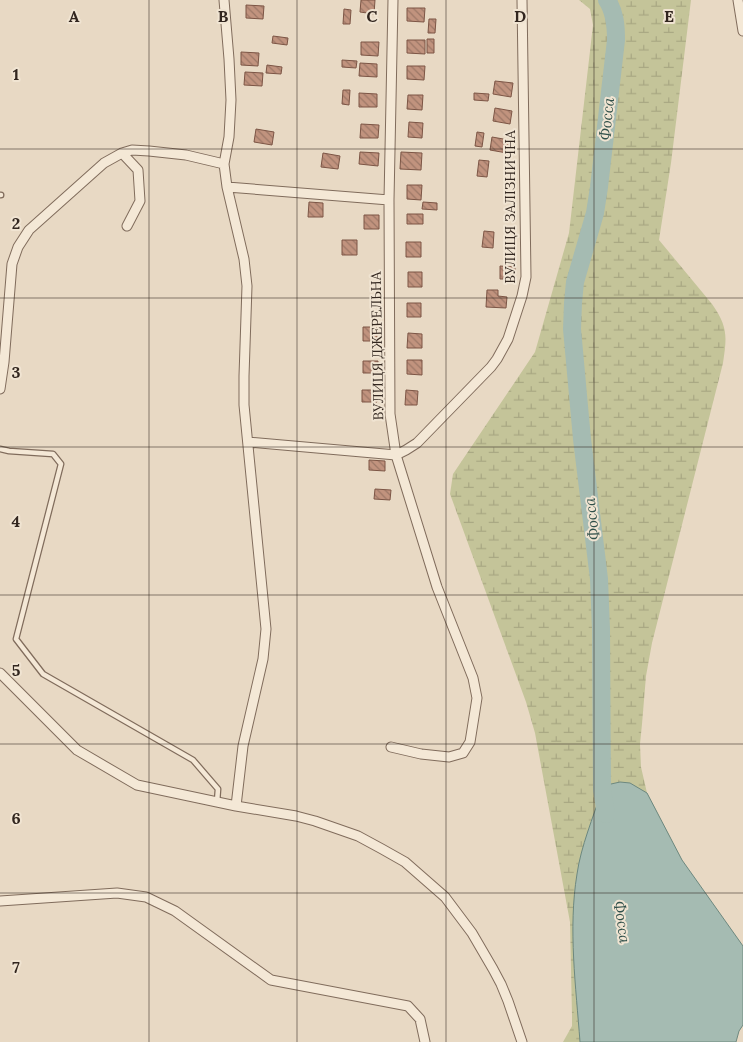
<svg xmlns="http://www.w3.org/2000/svg" width="743" height="1042" font-family="Lora,serif">
	<style>
		.wetland { fill: url(#wetland-marsh) }
		.water { fill: #a5bbb2; stroke: #6d887f }
		.lines { fill: none; stroke-linecap: round; stroke-linejoin: round }
		.river { stroke: #a5bbb2; stroke-width: 18 }
		.building { fill: url(#building-back-hatch); stroke: #7c5545 }
		.service-casing { stroke: #806c5c; stroke-width: 7 }
		.minor-casing { stroke: #806c5c; stroke-width: 11 }
		.service { stroke: #f4e8d6; stroke-width: 4.5 }
		.minor { stroke: #f4e8d6; stroke-width: 9 }
		.grid { fill: none; stroke: #32261f; stroke-width: 1; stroke-opacity: 0.55 }
		.labels { text-anchor: middle; stroke-width: 4; stroke-linejoin: round; paint-order: stroke }
		.street-label { font-size: 14px; fill: #32261f; stroke: #f0e4d2 }
		.water-label { font-size: 15px; font-style: italic; fill: #30504a; stroke: #f0e4d2 }
		.grid-label { font-size: 16px; text-anchor: middle; font-weight: bold; fill: #32261f; stroke: #f0e4d2; stroke-width: 4; stroke-linejoin: round; paint-order: stroke }
	</style>
	<defs>
		<pattern id="wetland-marsh" width="20" height="14" patternUnits="userSpaceOnUse" patternTransform="scale(1.25)"><rect width="20" height="14" fill="#c4c499"/><path d="M1 5h8M5 5V1M11 12h8M15 12V8" fill="none" stroke="#a9a883"/></pattern>
		<pattern id="building-back-hatch" width="6" height="6" patternUnits="userSpaceOnUse" patternTransform="scale(1.25)"><rect width="6" height="6" fill="#c1937e"/><path d="M-1 5l2 2M0 0l6 6M5-1l2 2" fill="none" stroke="#9d7867"/></pattern>
	</defs>
	<rect width="100%" height="100%" fill="#e8d9c4"/>
	<path class="wetland" d="M579,0h112l-20,163 -12,77 53,64c16,23 15,32 11,59l-71,280 -6,33 -4,48 -2,20 1,23 6,26 35,67 -82,182h-37l9,-16v-10l-2,-94 -35,-189 -9,-31 -76,-208 3,-20 82,-122 34,-119 24,-208 -3,-16z"/>
	<path class="water" d="M620,782l10,1 17,10 35,67 61,86v79l-4,6 -3,11h-156c-4,-55 -12,-113 -3,-168 4,-28 16,-56 25,-84l9,-6z"/>
	<g class="lines">
		<path class="river" d="M606,814l-4,-24 -1,-161 -2,-50 -17,-140 -10,-110 1,-26 2,-21 20,-69 4,-26 17,-147c0,-14 -1,-28 -9,-40"/>
	</g>
	<path class="building" d="M361,0h14l-1,14 -14,-2z
		M246,5l18,1 -1,13 -17,-1z
		M407,8h18l-1,14 -17,-1z
		M344,9l7,1 -1,14h-7z
		M429,19h7l-1,14h-7z
		M273,36l15,2 -1,7 -15,-2z
		M427,39h7v14h-7z
		M407,40h18v14l-18,-1z
		M361,42h18l-1,14 -17,-1z
		M241,52l18,1 -1,13 -17,-1z
		M342,60l15,1 -1,7 -14,-1z
		M360,63l17,1v13l-18,-1z
		M267,65l15,2 -1,7 -15,-1z
		M407,66h18l-1,14 -17,-1z
		M245,72l18,1 -1,13 -18,-1z
		M495,81l18,2 -2,14 -18,-3z
		M343,90h7l-1,15 -7,-1z
		M359,93l18,1v13h-18z
		M474,93l15,1 -1,7 -14,-1z
		M408,95h15l-1,15 -15,-1z
		M495,108l17,3 -2,13 -17,-3z
		M409,122l14,1 -1,15 -14,-1z
		M361,124l18,1 -1,13h-18z
		M256,129l18,3 -2,13 -18,-3z
		M477,132l7,1 -2,14 -7,-1z
		M492,137l17,3 -2,13 -17,-3z
		M360,152l19,1 -1,13 -19,-2z
		M401,152l21,1 -1,17 -21,-1z
		M323,153l17,3 -2,13 -17,-2z
		M479,160l10,1 -2,16 -10,-1z
		M407,185h15l-1,15 -14,-1z
		M309,202l14,1v14h-15z
		M423,202l14,1v7l-15,-1z
		M407,214h16v10h-16z
		M364,215h15v14h-15z
		M484,231l10,1 -1,16 -11,-1z
		M342,240h15v15h-15z
		M406,242h15v15h-15z
		M500,266l15,1v12h-15z
		M408,272h14v15h-14z
		M487,290h11v6l9,1 -1,11 -20,-1z
		M407,303h14v14h-14z
		M363,327h14v14h-14z
		M408,333l14,1v14h-15z
		M407,360h15v15l-15,-1z
		M363,361h15l-1,12h-14z
		M362,390h15v12h-15z
		M406,390l12,1 -1,14h-12z
		M369,460l16,1v10l-16,-1z
		M375,489l16,1 -1,10 -16,-1z"/>
	<g class="lines">
		<g class="service-casing">
			<path id="service" d="M0,195h1
				M0,449l9,2 44,3 8,10 -45,175 27,35 150,86 25,29 -1,13"/>
		</g>
		<g class="minor-casing">
			<path id="minor" d="M224,0l5,59 2,41 -2,37 -5,27 3,23 17,72 3,27 -3,90v29l22,224 -3,30 -20,87 -7,60
				M738,0l5,31
				M122,153l16,17 2,31 -13,25
				M227,187l162,13
				M0,389l4,-27 8,-98 6,-17 11,-17 75,-67 18,-10 10,-3 17,1 37,4 38,9
				M248,442l148,13 10,-5 11,-7 74,-76 6,-8 11,-20 14,-43 4,-19 -4,-277
				M0,673l77,77 60,35 99,21 60,10 19,5 43,15 24,13 23,13 40,35 27,36 21,36 8,15 7,17 14,41
				M391,747l30,7 28,3 14,-4 7,-11 7,-44 -4,-20 -36,-91 -41,-132 -6,-41 -1,-214 4,-200
				M0,901l117,-8 29,4 29,14 96,69 137,26 12,13 5,23"/>
		</g>
		<use href="#service" class="service"/>
		<use href="#minor" class="minor"/>
	</g>
	<path class="grid" d="M149,0v1042M297,0v1042M446,0v1042M594,0v1042M0,149h743M0,298h743M0,447h743M0,595h743M0,744h743M0,893h743"/>
	<g class="labels">
		<g class="street-label">
			<text transform="translate(510 207) rotate(-90)" y="5">ВУЛИЦЯ ЗАЛІЗНИЧНА</text>
			<text transform="translate(377 346) rotate(-91)" y="5">ВУЛИЦЯ ДЖЕРЕЛЬНА</text>
		</g>
		<g class="water-label">
			<text transform="translate(607 119) rotate(-84)" y="5">Фосса</text>
			<text transform="translate(592 519) rotate(-96)" y="5">Фосса</text>
			<text transform="translate(622 922) rotate(82)" y="5">Фосса</text>
		</g>
	</g>
	<g class="grid-label">
		<text x="74" y="22">A</text>
		<text x="223" y="22">B</text>
		<text x="372" y="22">C</text>
		<text x="520" y="22">D</text>
		<text x="669" y="22">E</text>
		<text x="16" y="80">1</text>
		<text x="16" y="229">2</text>
		<text x="16" y="378">3</text>
		<text x="16" y="527">4</text>
		<text x="16" y="676">5</text>
		<text x="16" y="824">6</text>
		<text x="16" y="973">7</text>
	</g>
</svg>
